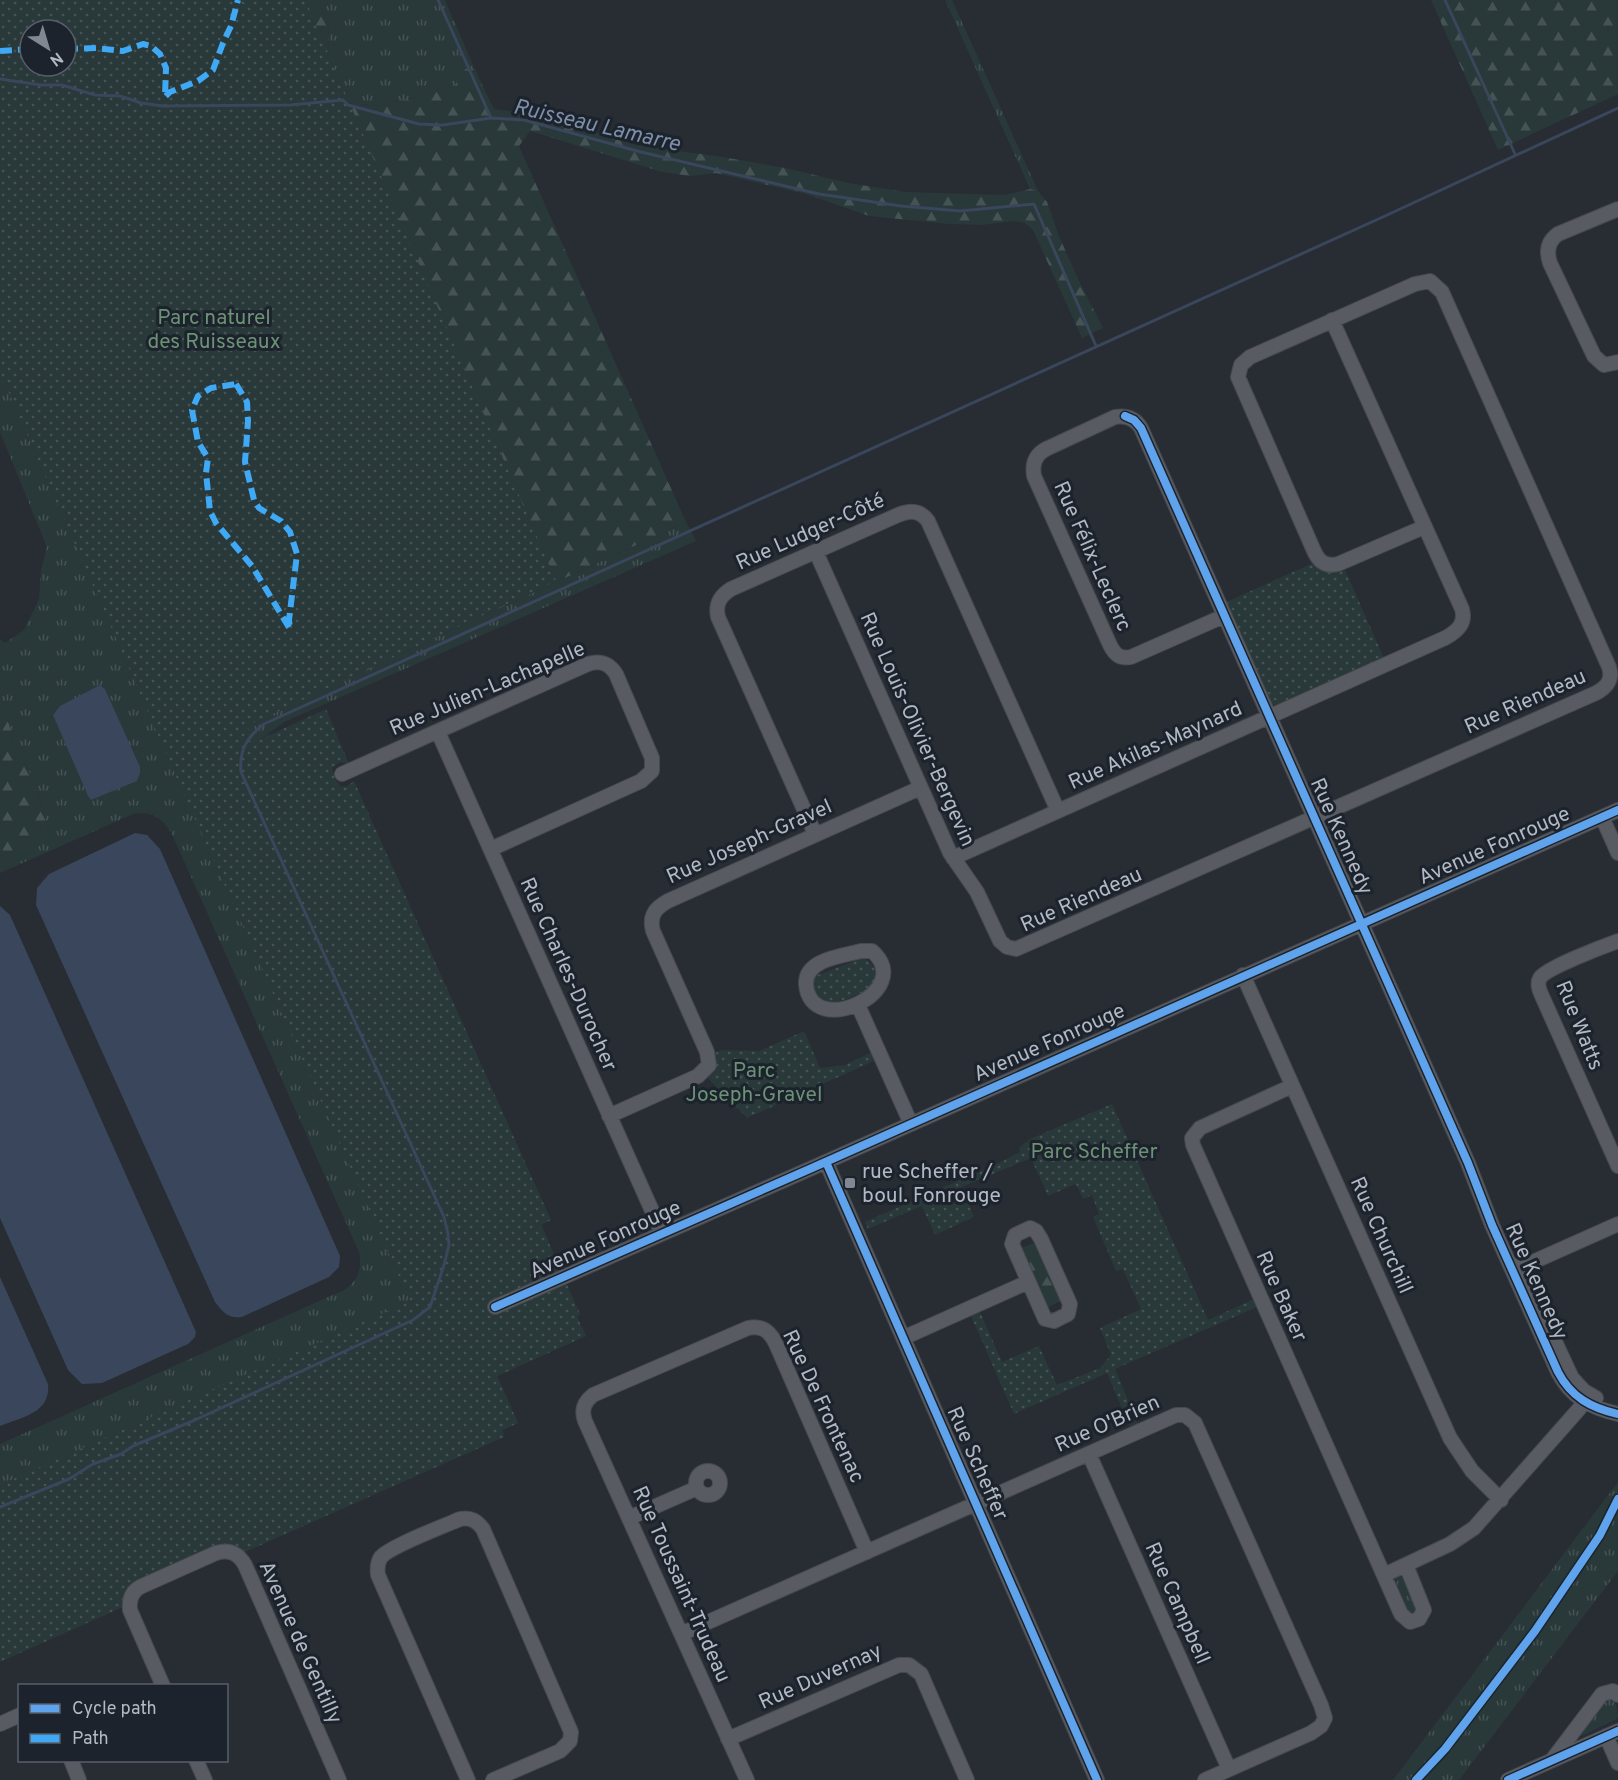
<svg xmlns="http://www.w3.org/2000/svg" width="1618" height="1780" font-family="Overpass,sans-serif">
	<style>
		.grass { fill: url(#grass-tufts) }
		.forest { fill: url(#forest-firs) }
		.park { fill: url(#park-dots); fill-rule: evenodd }
		.water { fill: #39465b }
		.lines { fill: none; stroke-linecap: round; stroke-linejoin: round }
		.stream { stroke: #39465b; stroke-width: 3 }
		.minor-casing { stroke: #46494e; stroke-width: 16 }
		.minor { stroke: #585b61; stroke-width: 14 }
		.quiet { stroke: #3fa9f5; stroke-width: 6; stroke-dasharray: 12 6; stroke-linecap: butt }
		.cycleway-casing { stroke: #1c232d; stroke-width: 11 }
		.cycleway { stroke: #60a3ed; stroke-width: 8 }
		.poi-dot { fill: #828891; stroke: #1c232d; stroke-width: 2 }
		.labels { text-anchor: middle; stroke-width: 6; stroke-linejoin: round; paint-order: stroke }
		.park-label { font-size: 21px; fill: #6c9275; stroke: #1c232d }
		.street-label { font-size: 21px; fill: #b2b9c4; stroke: #1c232d }
		.poi-label { font-size: 21px; fill: #b2b9c4; stroke: #1c232d; text-anchor: start }
		.water-label { font-size: 22px; font-style: italic; fill: #7d8fa9; stroke: #1c232d }
	</style>
	<defs>
		<pattern id="grass-tufts" width="24" height="20" patternUnits="userSpaceOnUse" patternTransform="scale(1.5)"><rect width="24" height="20" fill="#293839"/><path d="M3 7l-1-3M5 7V3M7 7l1-3M15 17l-1-3M17 17v-4M19 17l1-3" fill="none" stroke="#465354"/></pattern>
		<pattern id="forest-firs" width="22" height="20" patternUnits="userSpaceOnUse" patternTransform="scale(1.5)"><rect width="22" height="20" fill="#293839"/><path d="M5 1l3.5 6h-7zM16 11l3.5 6h-7z" fill="#465354"/></pattern>
		<pattern id="park-dots" width="8" height="8" patternUnits="userSpaceOnUse" patternTransform="scale(1.5)"><rect width="8" height="8" fill="#293839"/><path d="M2 2h.1M6 6h.1" fill="none" stroke="#465354" stroke-width="1.8" stroke-linecap="round"/></pattern>
	</defs>
	<rect width="100%" height="100%" fill="#282d33"/>
	<path class="grass" d="M317,0h128l31,72 -14,-5 -6,17 -21,9 -58,13 -47,-5 -2,-78z
		M945,0h7l86,191 -8,-2z
		M0,97l242,630 444,-205 10,19 -412,181 -24,18 81,47 7,-1 6,-5 200,474 -17,14 43,45 -3,3 9,19 -89,40 21,47 -16,7 2,7 -504,125v-118l346,-155c13,-10 16,-21 13,-37l-188,-420c-10,-15 -20,-22 -38,-18l-133,59v-16l50,-24 -18,-56 -19,-35 -9,-42 -4,-5v-56l5,4 19,-13 15,-31 2,-29 6,-23 -47,-115z
		M1618,1482v89l-159,209h-66z
		M1397,1576h4l2,3 13,28 1,3 -6,4 -3,-3 -13,-31z
		M1610,1699c8,3 7,12 8,19l-36,18 -2,-3 23,-30z"/>
	<path class="forest" d="M83,0h234l11,23 2,78 47,5 58,-13 21,-9 5,-17 15,5 18,37 48,6 94,30 86,12 64,11 62,15 58,9 99,3 25,-6 8,2 9,11 12,34 20,45 24,47 -21,10 -49,-108 -8,-7 -12,-2 -31,4 -33,-1 -80,-8 -63,-22 -90,-21 -26,3 -28,-4 -132,-41 -11,15 167,376 -444,205 -212,-661h36z
		M1431,0h187v94l-120,56z
		M0,695l4,5 9,42 19,35 18,57 -50,23z
		M1034,1243l26,58 -12,6 -26,-59z"/>
	<path class="park" d="M0,0h305l251,581 -309,145 7,16 72,-33 23,55 -9,-2 -8,6 4,13 5,6 7,-1 6,-5 197,439 -10,5 39,89 -3,3 9,19 -89,40 21,47 -16,7 2,7 -259,115 -12,-7 -18,1 -78,34 -11,11 -3,16 -123,55v-177l410,-184 -234,-525 -176,-404zM30,30h36v36h-36z
		M1313,563c10,9 19,10 32,7l39,88 -100,44c-6,3 -10,4 -15,0l-45,-99z
		M860,959h6c33,25 -22,45 -42,44l-10,-9 -3,-14 4,-4z
		M804,1031l16,37 25,-3 27,-13 4,8 -129,58 -40,-41 7,-11 1,-13 6,-3 38,1z
		M1112,1104l96,216 46,-21 3,8 -142,62 23,55 -8,3 -23,-54 -93,41 -43,-98 9,-4 22,50 37,-16 18,39 43,-17 11,-13 -11,-27 41,-19 -18,-40 -7,2 -23,-54 6,-3 -7,-19 -9,4 -7,-15 -28,12 -17,-38 -70,29 13,30 -39,18 -13,-29 -54,23 -3,-7 138,-61 17,-9 -1,-4 11,-9z"/>
	<path class="water" d="M100,685l5,4 35,78v6l-3,8 -46,19 -3,-4 -35,-81 7,-9z
		M135,833l12,2 13,14 180,407 -1,11 -10,10 -87,40c-14,2 -19,-5 -27,-15l-179,-397 1,-17 12,-14z
		M0,906l10,9 186,417 -1,5 -7,7 -86,39 -20,1 -14,-14 -68,-152z
		M0,1277l48,107c3,29 -26,33 -48,42z"/>
	<g class="lines">
		<path class="stream" d="M438,0l53,118
			M1445,0l70,154
			M0,79l41,6h21l33,10 25,1 21,7 22,3 127,-1 53,-5 5,5 71,19 24,1 48,-7 33,2 117,32 178,42 82,12 59,5 74,-7 62,142
			M0,1507l69,-28 24,-15 28,-10 12,-8 62,-26 218,-100 17,-13 14,-42 5,-20 -1,-11 -4,-17 -203,-445c-2,-22 6,-35 23,-48l1121,-508 233,-108"/>
		<g class="minor-casing">
			<path id="minor" d="M1618,209l-60,25c-10,7 -12,17 -8,29l44,93 10,9 14,-3
				M816,552l134,301 27,39 23,49 7,6 9,2 580,-256c11,-6 17,-13 13,-26l-167,-375 -12,-11 -15,3 -165,73 -9,8 -3,12 76,174c5,11 12,16 24,13l86,-37
				M1224,616l-93,41c-11,2 -16,-2 -21,-12l-76,-169c-2,-12 1,-21 12,-27l69,-32c11,-2 20,1 26,11l327,735 24,62 66,147c13,25 33,36 60,42
				M438,732l224,501
				M342,774l246,-110c13,-4 21,-1 28,10l36,84v13l-11,10 -150,68
				M1602,817l16,36
				M815,834l-97,-217c-3,-13 2,-21 13,-28l167,-74c12,-5 22,-5 30,6l130,290
				M953,858l492,-220c13,-7 21,-15 17,-29l-130,-289
				M1618,941c-14,5 -72,27 -78,37 -3,5 -1,12 2,18l76,170
				M861,951h11c46,40 -62,90 -66,33 -1,-25 37,-28 55,-33z
				M1243,975l207,463 22,33 29,29
				M858,1005l53,119
				M1292,1086l-92,42 -8,10 1,7 208,469 9,8 9,-3 5,-9 -18,-45
				M609,1116l89,-40 11,-11 -2,-13 -54,-121c-4,-15 2,-23 15,-30l252,-113
				M826,1162l271,618
				M1030,1228l6,3 5,8 29,65 -2,10 -14,7 -9,-2 -33,-75 3,-9z
				M1519,1264l53,114 12,13 12,7
				M1515,1270l103,-46
				M495,1307l317,-139 806,-358
				M903,1338l125,-56
				M1089,1454l140,315
				M696 1483a12 12 0 1 1 24 0a12 12 0 1 1-24 0Z
				M629,1518l68,-30
				M1384,1575l66,-31 24,-16 105,-119 9,-13
				M681,1634l495,-219h9l10,8 126,282 4,13 -4,8 -10,7 -106,47
				M163,1686l-33,-76c-1,-10 1,-18 10,-23l76,-34c13,-4 22,0 29,12l94,215
				M0,1724l20,-9
				M1606,1736l12,27
				M728,1739l171,-74h10l12,9 46,106
				M71,1760l8,20
				M196,1760l9,20
				M1552,1760l50,-66 11,-3 5,4
				M468,1780l-90,-205c-1,-7 -1,-12 3,-18 10,-11 63,-31 79,-38 11,-2 17,2 23,10l88,203 -1,9 -10,10 -67,29
				M747,1780l-162,-359c-4,-11 -1,-19 8,-26l155,-67c14,-3 22,3 28,16l91,208
				M1508,1780l110,-49"/>
		</g>
		<use href="#minor" class="minor"/>
		<path class="quiet" d="M66,49l30,-1 27,3 20,-7 8,2 9,8 6,14 -1,29 5,-5 28,-11 15,-11 10,-27 8,-17 7,-26
			M0,51l30,-2
			M236,384l11,18 1,19 -3,41 9,38 5,8 22,13 9,11 7,22 -8,66 1,9 -38,-63 -36,-43 -6,-12 -4,-38 2,-15 -10,-16 -6,-32 6,-14 13,-8z"/>
		<g class="cycleway-casing">
			<path id="cycleway" d="M1125,416l9,4 7,8 327,735 24,62 66,147c13,25 33,36 60,42
				M826,1162l271,618
				M495,1307l317,-139 806,-358
				M1416,1780l29,-31 90,-118 65,-96 18,-36
				M1508,1780l110,-49"/>
		</g>
		<use href="#cycleway" class="cycleway"/>
	</g>
	<rect class="poi-dot" x="844" y="1177" width="12" height="12" rx="3"/>
	<g class="labels">
		<g class="park-label">
			<text x="214" y="324">Parc naturel<tspan x="214" dy="24">des Ruisseaux</tspan></text>
			<text x="754" y="1077">Parc<tspan x="754" dy="24">Joseph-Gravel</tspan></text>
			<text x="1094" y="1158">Parc Scheffer</text>
		</g>
		<g class="street-label">
			<text transform="translate(810 531) rotate(-24)" y="7">Rue Ludger-Côté</text>
			<text transform="translate(1093 556) rotate(66)" y="7">Rue Félix-Leclerc</text>
			<text transform="translate(487 688) rotate(-23)" y="7">Rue Julien-Lachapelle</text>
			<text transform="translate(1525 701) rotate(-24)" y="7">Rue Riendeau</text>
			<text transform="translate(918 729) rotate(66)" y="7">Rue Louis-Olivier-Bergevin</text>
			<text transform="translate(1155 745) rotate(-24)" y="7">Rue Akilas-Maynard</text>
			<text transform="translate(1342 836) rotate(66)" y="7">Rue Kennedy</text>
			<text transform="translate(749 841) rotate(-24)" y="7">Rue Joseph-Gravel</text>
			<text transform="translate(1494 845) rotate(-24)" y="7">Avenue Fonrouge</text>
			<text transform="translate(1081 899) rotate(-24)" y="7">Rue Riendeau</text>
			<text transform="translate(569 974) rotate(66)" y="7">Rue Charles-Durocher</text>
			<text transform="translate(1580 1025) rotate(68)" y="7">Rue Watts</text>
			<text transform="translate(1049 1042) rotate(-24)" y="7">Avenue Fonrouge</text>
			<text transform="translate(1382 1235) rotate(66)" y="7">Rue Churchill</text>
			<text transform="translate(605 1239) rotate(-24)" y="7">Avenue Fonrouge</text>
			<text transform="translate(1537 1281) rotate(66)" y="7">Rue Kennedy</text>
			<text transform="translate(1282 1296) rotate(66)" y="7">Rue Baker</text>
			<text transform="translate(824 1406) rotate(65)" y="7">Rue De Frontenac</text>
			<text transform="translate(1107 1423) rotate(-24)" y="7">Rue O'Brien</text>
			<text transform="translate(978 1463) rotate(66)" y="7">Rue Scheffer</text>
			<text transform="translate(682 1584) rotate(66)" y="7">Rue Toussaint-Trudeau</text>
			<text transform="translate(1178 1603) rotate(66)" y="7">Rue Campbell</text>
			<text transform="translate(301 1642) rotate(66)" y="7">Avenue de Gentilly</text>
			<text transform="translate(820 1676) rotate(-24)" y="7">Rue Duvernay</text>
		</g>
		<g class="poi-label">
			<text x="862" y="1178">rue Scheffer /<tspan x="862" dy="24">boul. Fonrouge</tspan></text>
		</g>
		<g class="water-label">
			<text transform="translate(597 124) rotate(13)" y="8">Ruisseau Lamarre</text>
		</g>
	</g>
	<rect x="18" y="1684" width="210" height="78" fill="#1c232d" stroke="#585f69" stroke-width="1.5"/>
	<rect x="30" y="1704" width="30" height="9" fill="#60a3ed" stroke="#585f69" stroke-width="1.5"/>
	<text x="72" y="1714" font-size="18" fill="#b2b9c4">Cycle path</text>
	<rect x="30" y="1734" width="30" height="9" fill="#3fa9f5" stroke="#585f69" stroke-width="1.5"/>
	<text x="72" y="1744" font-size="18" fill="#b2b9c4">Path</text>
	<g transform="translate(48 48) rotate(143)"><circle r="28" fill="#1c232d" stroke="#585f69" stroke-width="1.5"/>
	<path d="M0-4.5L10 22L0 15L-10 22Z" fill="#828891"/>
	<text y="-9" font-size="16" font-weight="bold" text-anchor="middle" fill="#b2b9c4">N</text>
	</g>
</svg>
